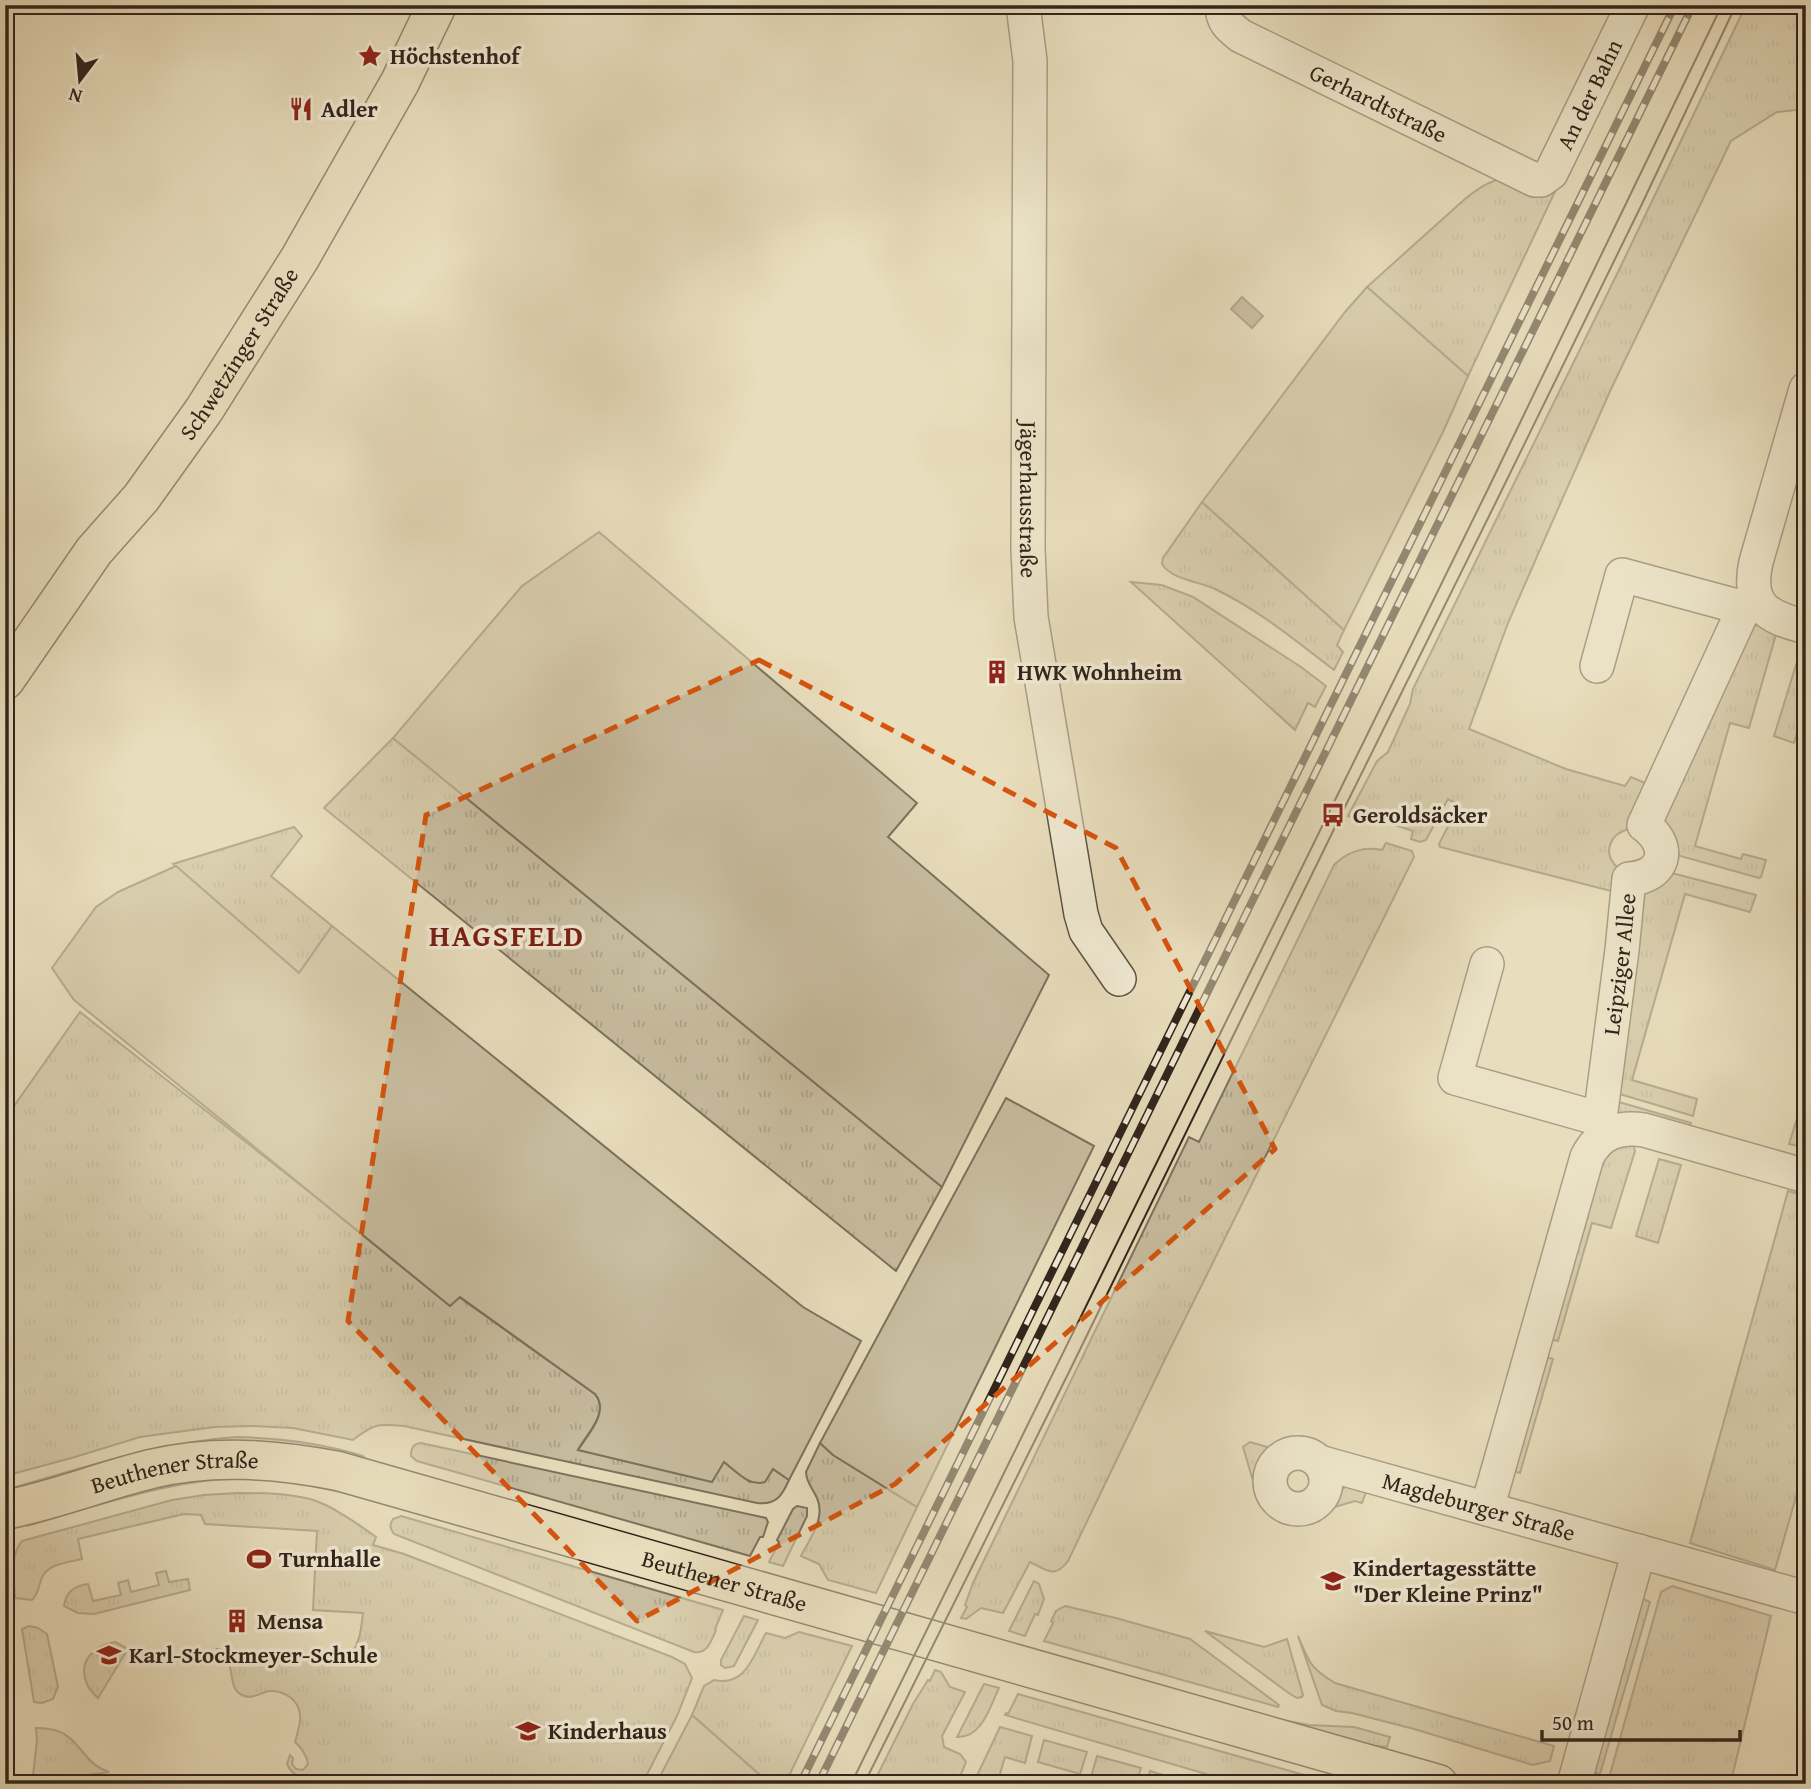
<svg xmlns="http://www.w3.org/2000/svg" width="1811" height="1789" font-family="'Gentium Book Plus',serif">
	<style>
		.grass { fill: url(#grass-tufts); stroke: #7d725e; stroke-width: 2 }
		.forest { fill: url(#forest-firs); stroke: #7d725e; stroke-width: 2 }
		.garden { fill: #c9bea1; stroke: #7d725e; stroke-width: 2 }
		.water { fill: #aa9e86; stroke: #7a6e5c; stroke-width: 2 }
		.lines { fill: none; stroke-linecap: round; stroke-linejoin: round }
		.minor-casing { stroke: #5f5344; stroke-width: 36 }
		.major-casing { stroke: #31251c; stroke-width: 41 }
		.minor { stroke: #f0e9d3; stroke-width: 33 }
		.major { stroke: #e8ddbc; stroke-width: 38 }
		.tram { stroke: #31251c; stroke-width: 2 }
		.rail-casing { stroke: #31251c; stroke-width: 8 }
		.rail { stroke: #f0e9d3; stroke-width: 5; stroke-dasharray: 16; stroke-linecap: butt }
		.marked { fill: none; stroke: #d6540e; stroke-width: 5; stroke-dasharray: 14 9; stroke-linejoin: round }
		.labels { text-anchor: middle; stroke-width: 7; stroke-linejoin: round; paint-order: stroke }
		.poi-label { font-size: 23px; font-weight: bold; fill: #31251c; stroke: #f0e9d3; text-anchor: start }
		.street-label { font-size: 23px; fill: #31251c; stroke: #f0e9d3 }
		.district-label { font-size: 30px; font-weight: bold; letter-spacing: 2px; fill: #7a1f14; stroke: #f0e9d3 }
	</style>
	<defs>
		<pattern id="grass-tufts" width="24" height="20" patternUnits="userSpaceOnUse" patternTransform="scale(1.75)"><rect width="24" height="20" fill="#c9bea1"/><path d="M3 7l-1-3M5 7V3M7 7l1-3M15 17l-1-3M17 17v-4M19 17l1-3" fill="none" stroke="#ada38a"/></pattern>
		<pattern id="forest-firs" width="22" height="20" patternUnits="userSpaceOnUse" patternTransform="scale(1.75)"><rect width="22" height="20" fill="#c9bea1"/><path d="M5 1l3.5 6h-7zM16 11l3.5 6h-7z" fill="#ada38a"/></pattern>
	</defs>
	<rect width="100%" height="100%" fill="#e8ddbc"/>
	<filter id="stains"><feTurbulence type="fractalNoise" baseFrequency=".00286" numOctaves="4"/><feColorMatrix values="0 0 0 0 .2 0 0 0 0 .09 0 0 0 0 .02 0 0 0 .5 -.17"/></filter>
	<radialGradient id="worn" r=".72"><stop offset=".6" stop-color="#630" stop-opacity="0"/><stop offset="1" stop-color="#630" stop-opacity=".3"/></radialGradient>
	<path class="grass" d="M1746,5h60v135l-7,-2 6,-29 -28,3 -46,29 -120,248 -65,147 -38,87 -39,106 97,40 59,17 6,-9 19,8 -21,44c-20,5 -27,25 -11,39l-3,24 -175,-45 -1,-3 20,-39 -11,-6 -22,41 -6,2 -9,-3 2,-8 -45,-15 -3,7 -17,-7 29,-55 11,-9 22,-48 3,-15 205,-417z
		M1502,179l57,4 -91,193 -101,-89 99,-89c11,-8 22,-17 36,-19z
		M1202,502l142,128 -7,15 6,7 -9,18c-38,-29 -75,-60 -119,-81 -17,-8 -43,-9 -53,-25l1,-6z
		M1131,582l31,3 31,12 108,70 25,19 -11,21 -7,-4 -13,27z
		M1752,625h9l16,6 -28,97 -19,-5 -35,123 46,13 2,-5 23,6 -5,17 -2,1 -86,-24 -20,-34z
		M1800,652l6,2v48l-12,41 -20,-7z
		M393,738l549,449 -46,84 -572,-463z
		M294,827l8,9 -31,40 61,50 -33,47 -126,-109z
		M1386,843l26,8 2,6 -247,498 -99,206c-13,18 -22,9 -38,1l-27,51 -22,-5 -15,11 -5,-1 6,-11 -2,-2 8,-22 216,-446 10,5 135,-277c13,-13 30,-19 48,-15z
		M1668,872l88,23 -6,17 -65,-18 -53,186 65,19 -4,17 -80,-24 23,-199z
		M80,1012l232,182 138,112 9,-9 136,97c15,19 -8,39 -17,56l146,12 26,20 23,-13 16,11c-7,16 -13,25 -32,23l-353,-77c-26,-2 -29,-3 -51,14l-60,-12 -39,-2 -40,1 -74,10 -65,20 -70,19v-357z
		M1806,1090v58l-17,-4z
		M1612,1100l79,23 -2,8 -64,-15 -9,-6z
		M1632,1140l3,11 -24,77 -19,-5 -34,118 -11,-3 60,-191z
		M1659,1159l22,6 -23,78 -22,-7z
		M1788,1191l18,5v266l-31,108 -85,-27z
		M1543,1356l10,3 -33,114 -10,-3z
		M236,1437c43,1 86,6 127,19l3,4 -361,36v-6c79,-22 148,-47 231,-53z
		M1250,1442l17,5 4,3 1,5 -7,10 -3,14 -4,3 -5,-1 -10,-34z
		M421,1443l345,75 2,4 -5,15h-3l-10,19 -333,-95 -6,-5c0,-8 2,-12 10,-13z
		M820,1443l13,12 84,52 -41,86 -48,-13 -9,-16 -18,-8c9,-18 25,-38 16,-58 -4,-9 -11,-16 -11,-26z
		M199,1475l127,7 10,9c-36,-8 -75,-15 -112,-12 -67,5 -133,29 -197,47l14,-8z
		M1354,1483l14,3 -6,17 -7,-2 -27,8 -1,-6c8,-10 15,-15 27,-20z
		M238,1493c24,0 48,0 72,6 20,5 48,25 66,38l-3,8 31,9 268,103 13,7 7,14 -15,38 -35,68h-325l-2,-5c-13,0 -22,-2 -28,-15l3,-9 3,3 -1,6 4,5 7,1 5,-6c-1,-8 -7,-17 -13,-22 2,-8 6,-18 5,-27 -1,-15 -16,-25 -31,-24 -9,2 -17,9 -27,4 -14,-7 -7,-23 -15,-34 -3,-5 -7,-7 -10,-12l129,12c13,-14 15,-29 17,-48l-50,-3 4,-79 -112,-7 -4,-9 -17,-1 -106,25 4,20c-11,3 -30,4 -38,15 -6,8 -4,19 -12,26l-17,-2c-1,-19 -6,-41 7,-57l150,-41 32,-5z
		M797,1506l10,2v8l-24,50 -14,-4 10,-20 -2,-2 16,-31z
		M401,1516l322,94 -8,19 1,1c-5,11 -8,24 -22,22l-300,-118c-4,-6 -5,-9 -1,-15z
		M166,1571l3,11 19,-3 2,11 -96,24 -16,-1 -14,-7c2,-14 10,-20 24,-22l5,17 28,-6 -3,-12 10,-3 3,12 28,-7 -3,-12z
		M1034,1581l5,3 5,15 -6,16 -3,-1 -10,22 -16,-5z
		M1672,1586l99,30 -39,161v7h-118l-5,-6 52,-186z
		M1639,1597l11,5 -50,172 -10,-3z
		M1065,1606l51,12 74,21 89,66 -1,2 -234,-66 9,-18 -2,-2 5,-10z
		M744,1616l14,4 -24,46 -9,2 -4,-3v-5z
		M29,1626l9,2 9,6 11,53 -5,12 -11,4 -8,-1 -12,-73z
		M1205,1631l59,16 23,-8 16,56 -1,2 -5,1 -7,-4z
		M799,1632l53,14 -67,138h-15l-78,-69 12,-29 10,-6c32,7 39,-24 52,-47l19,5z
		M1298,1636c11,26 12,32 37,47l219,63 -4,15 -17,4 -119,-36 -62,-16 -16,-2 -14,-6z
		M115,1642l13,7 -30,49c-4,-4 -9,-8 -11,-14 -10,-23 7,-38 28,-42z
		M935,1670l6,2 9,15 15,5 -23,44 2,11 16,7 6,8 -9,22h-84l40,-80 15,-24 2,1z
		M984,1684l15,4c-9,19 -17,50 -42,49z
		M1018,1694l311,88 4,2h-93l-235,-69 1,-2 2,1z
		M1277,1719l32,6 45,2 36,10 -3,10 -28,-3z
		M1000,1727l32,9 -7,27 -20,-6 -8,27h-24z
		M36,1728c46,-1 40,33 73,44l-21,3 -5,9h-51l5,-44z
		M1044,1740l43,12 -7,22 -42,-12z
		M1097,1756l44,12 -5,16h-24l-21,-7z
		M1150,1771l42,13h-46z"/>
	<path class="forest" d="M1732,1777l74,2v5h-74z"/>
	<path class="garden" d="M1367,287l101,89 -25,56 -99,198 -142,-128 143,-190z
		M599,532l318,271 -29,34 161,138 -107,212 -549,-449 129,-152z
		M176,866l123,107 33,-47 471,381 58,34 -72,139 -16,-11 -8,13c-16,5 -29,-11 -41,-20l-12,20 -134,-32c10,-16 32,-38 17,-56l-135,-97 -10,9 -376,-306 -22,-32 44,-61 22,-15z
		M1006,1098l88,48 -177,361 -84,-52 -13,-12z
		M692,1715l78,69h-114z"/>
	<path class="water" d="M1242,297l21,19 -11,12 -21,-19z"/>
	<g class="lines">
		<g class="minor-casing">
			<g id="minor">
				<path id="s1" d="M1023,5l7,56 -2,488 3,68 50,297 5,17 33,48"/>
				<path id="s2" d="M1222,5c0,16 7,22 19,31l294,144h6l10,-7 82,-168"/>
				<path d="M1806,389l-50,173c-10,45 12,55 50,65"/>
				<path d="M1597,666l25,-91 122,33"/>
				<path d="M1487,964l-32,114 145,41"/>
				<path id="s3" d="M1600,1119l22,-169 7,-71c36,-2 44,-33 15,-54l100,-217"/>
				<circle cx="1298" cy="1481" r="28"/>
				<path id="s4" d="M1319,1462l487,136"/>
				<path d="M1487,1509l100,-352c12,-24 32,-31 57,-27l162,46"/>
				<path d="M1574,1784l65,-233"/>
			</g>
		</g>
		<g class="major-casing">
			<g id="major">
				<path id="s5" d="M5,680l89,-129 47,-53 63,-88 96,-152 100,-176 37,-77"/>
				<path id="s6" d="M5,1510c50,-10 97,-29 146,-41 62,-15 125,-10 187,2l1100,313"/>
			</g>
		</g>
		<use href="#minor" class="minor"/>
		<use href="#major" class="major"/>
		<path class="tram" d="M851,1784l637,-1295 234,-484
			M864,1784l206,-414 268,-549 157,-317 146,-298 95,-201"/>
		<g class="rail-casing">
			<path id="rail" d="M800,1784l875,-1779
				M818,1784l875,-1779"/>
		</g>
		<use href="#rail" class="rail"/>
	</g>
	<path d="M0 0H1811V1789H0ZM759,660l357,188 159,301 -380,335 -258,137 -289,-300 78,-506z" fill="#e8ddbc" fill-opacity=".55" fill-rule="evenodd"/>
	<path class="marked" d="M759,660l357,188 159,301 -380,335 -258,137 -289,-300 78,-506z"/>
	<defs>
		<g id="sight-bare" transform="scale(1.89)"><path d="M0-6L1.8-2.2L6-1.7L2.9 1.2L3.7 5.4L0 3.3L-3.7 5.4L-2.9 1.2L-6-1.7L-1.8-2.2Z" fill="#8f2418" stroke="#f0e9d3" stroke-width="2.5" paint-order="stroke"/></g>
		<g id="restaurant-bare" transform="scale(1.89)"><path d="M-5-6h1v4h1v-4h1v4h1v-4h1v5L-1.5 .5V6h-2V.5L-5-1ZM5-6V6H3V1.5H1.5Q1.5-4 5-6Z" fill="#8f2418" stroke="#f0e9d3" stroke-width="2.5" paint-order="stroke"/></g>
		<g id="building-bare" transform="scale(1.89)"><path d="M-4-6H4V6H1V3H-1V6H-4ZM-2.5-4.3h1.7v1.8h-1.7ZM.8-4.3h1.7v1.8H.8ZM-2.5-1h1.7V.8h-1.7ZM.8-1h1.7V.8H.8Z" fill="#8f2418" stroke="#f0e9d3" stroke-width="2.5" paint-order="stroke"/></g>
		<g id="bus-bare" transform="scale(1.89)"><path d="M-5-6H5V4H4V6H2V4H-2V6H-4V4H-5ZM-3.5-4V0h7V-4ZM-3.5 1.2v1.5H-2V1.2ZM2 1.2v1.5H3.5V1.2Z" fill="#8f2418" stroke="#f0e9d3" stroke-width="2.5" paint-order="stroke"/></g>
		<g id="stadium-bare" transform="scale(1.89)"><path d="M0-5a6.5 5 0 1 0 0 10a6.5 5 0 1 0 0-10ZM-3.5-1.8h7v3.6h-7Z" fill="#8f2418" stroke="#f0e9d3" stroke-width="2.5" paint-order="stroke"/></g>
		<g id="school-bare" transform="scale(1.89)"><path d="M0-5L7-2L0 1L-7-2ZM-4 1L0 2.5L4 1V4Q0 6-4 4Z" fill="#8f2418" stroke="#f0e9d3" stroke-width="2.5" paint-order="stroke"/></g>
	</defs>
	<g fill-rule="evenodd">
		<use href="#sight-bare" x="370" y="56"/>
		<use href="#restaurant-bare" x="301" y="109"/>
		<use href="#building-bare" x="997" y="672"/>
		<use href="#bus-bare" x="1333" y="815"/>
		<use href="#stadium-bare" x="259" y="1559"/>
		<use href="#school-bare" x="1333" y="1581"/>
		<use href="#building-bare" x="237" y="1621"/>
		<use href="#school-bare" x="109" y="1655"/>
		<use href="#school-bare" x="528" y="1731"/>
	</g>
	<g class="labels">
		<g class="poi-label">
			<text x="390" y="64">Höchstenhof</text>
			<text x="321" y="117">Adler</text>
			<text x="1017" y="680">HWK Wohnheim</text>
			<text x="1353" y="823">Geroldsäcker</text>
			<text x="279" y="1567">Turnhalle</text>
			<text x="1353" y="1576">Kindertagesstätte<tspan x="1353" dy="26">"Der Kleine Prinz"</tspan></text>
			<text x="257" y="1629">Mensa</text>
			<text x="129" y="1663">Karl-Stockmeyer-Schule</text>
			<text x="548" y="1739">Kinderhaus</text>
		</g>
		<g class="street-label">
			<text dy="8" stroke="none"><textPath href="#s2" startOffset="471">An der Bahn</textPath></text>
			<text dy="8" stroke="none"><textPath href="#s2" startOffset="191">Gerhardtstraße</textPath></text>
			<text dy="8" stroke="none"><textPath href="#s5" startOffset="402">Schwetzinger Straße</textPath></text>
			<text dy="8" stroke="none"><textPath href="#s1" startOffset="495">Jägerhausstraße</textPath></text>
			<text dy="8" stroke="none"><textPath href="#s3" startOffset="156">Leipziger Allee</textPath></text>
			<text dy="8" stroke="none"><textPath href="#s6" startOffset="175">Beuthener Straße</textPath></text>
			<text dy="8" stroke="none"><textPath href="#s4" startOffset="166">Magdeburger Straße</textPath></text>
			<text dy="8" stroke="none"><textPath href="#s6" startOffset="742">Beuthener Straße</textPath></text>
		</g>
		<g class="district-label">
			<text x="507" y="946">HAGSFELD</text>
		</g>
	</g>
	<rect width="1811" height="1789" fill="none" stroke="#e8ddbc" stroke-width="28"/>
	<rect x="7" y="7" width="1797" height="1775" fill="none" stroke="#31251c" stroke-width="3.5"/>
	<rect x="14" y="14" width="1783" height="1761" fill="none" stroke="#31251c" stroke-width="2"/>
	<g transform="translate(80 80) rotate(196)" stroke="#f0e9d3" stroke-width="5" paint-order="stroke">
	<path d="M0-5L12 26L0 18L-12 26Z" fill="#31251c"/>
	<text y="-10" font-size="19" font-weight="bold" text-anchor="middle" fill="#31251c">N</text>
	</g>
	<path d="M1542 1730v10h198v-10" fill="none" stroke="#31251c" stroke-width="3.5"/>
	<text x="1552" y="1730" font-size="21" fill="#31251c" stroke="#f0e9d3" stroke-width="5" paint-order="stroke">50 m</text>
	<rect width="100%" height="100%" filter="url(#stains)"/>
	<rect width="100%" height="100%" fill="url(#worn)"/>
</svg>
